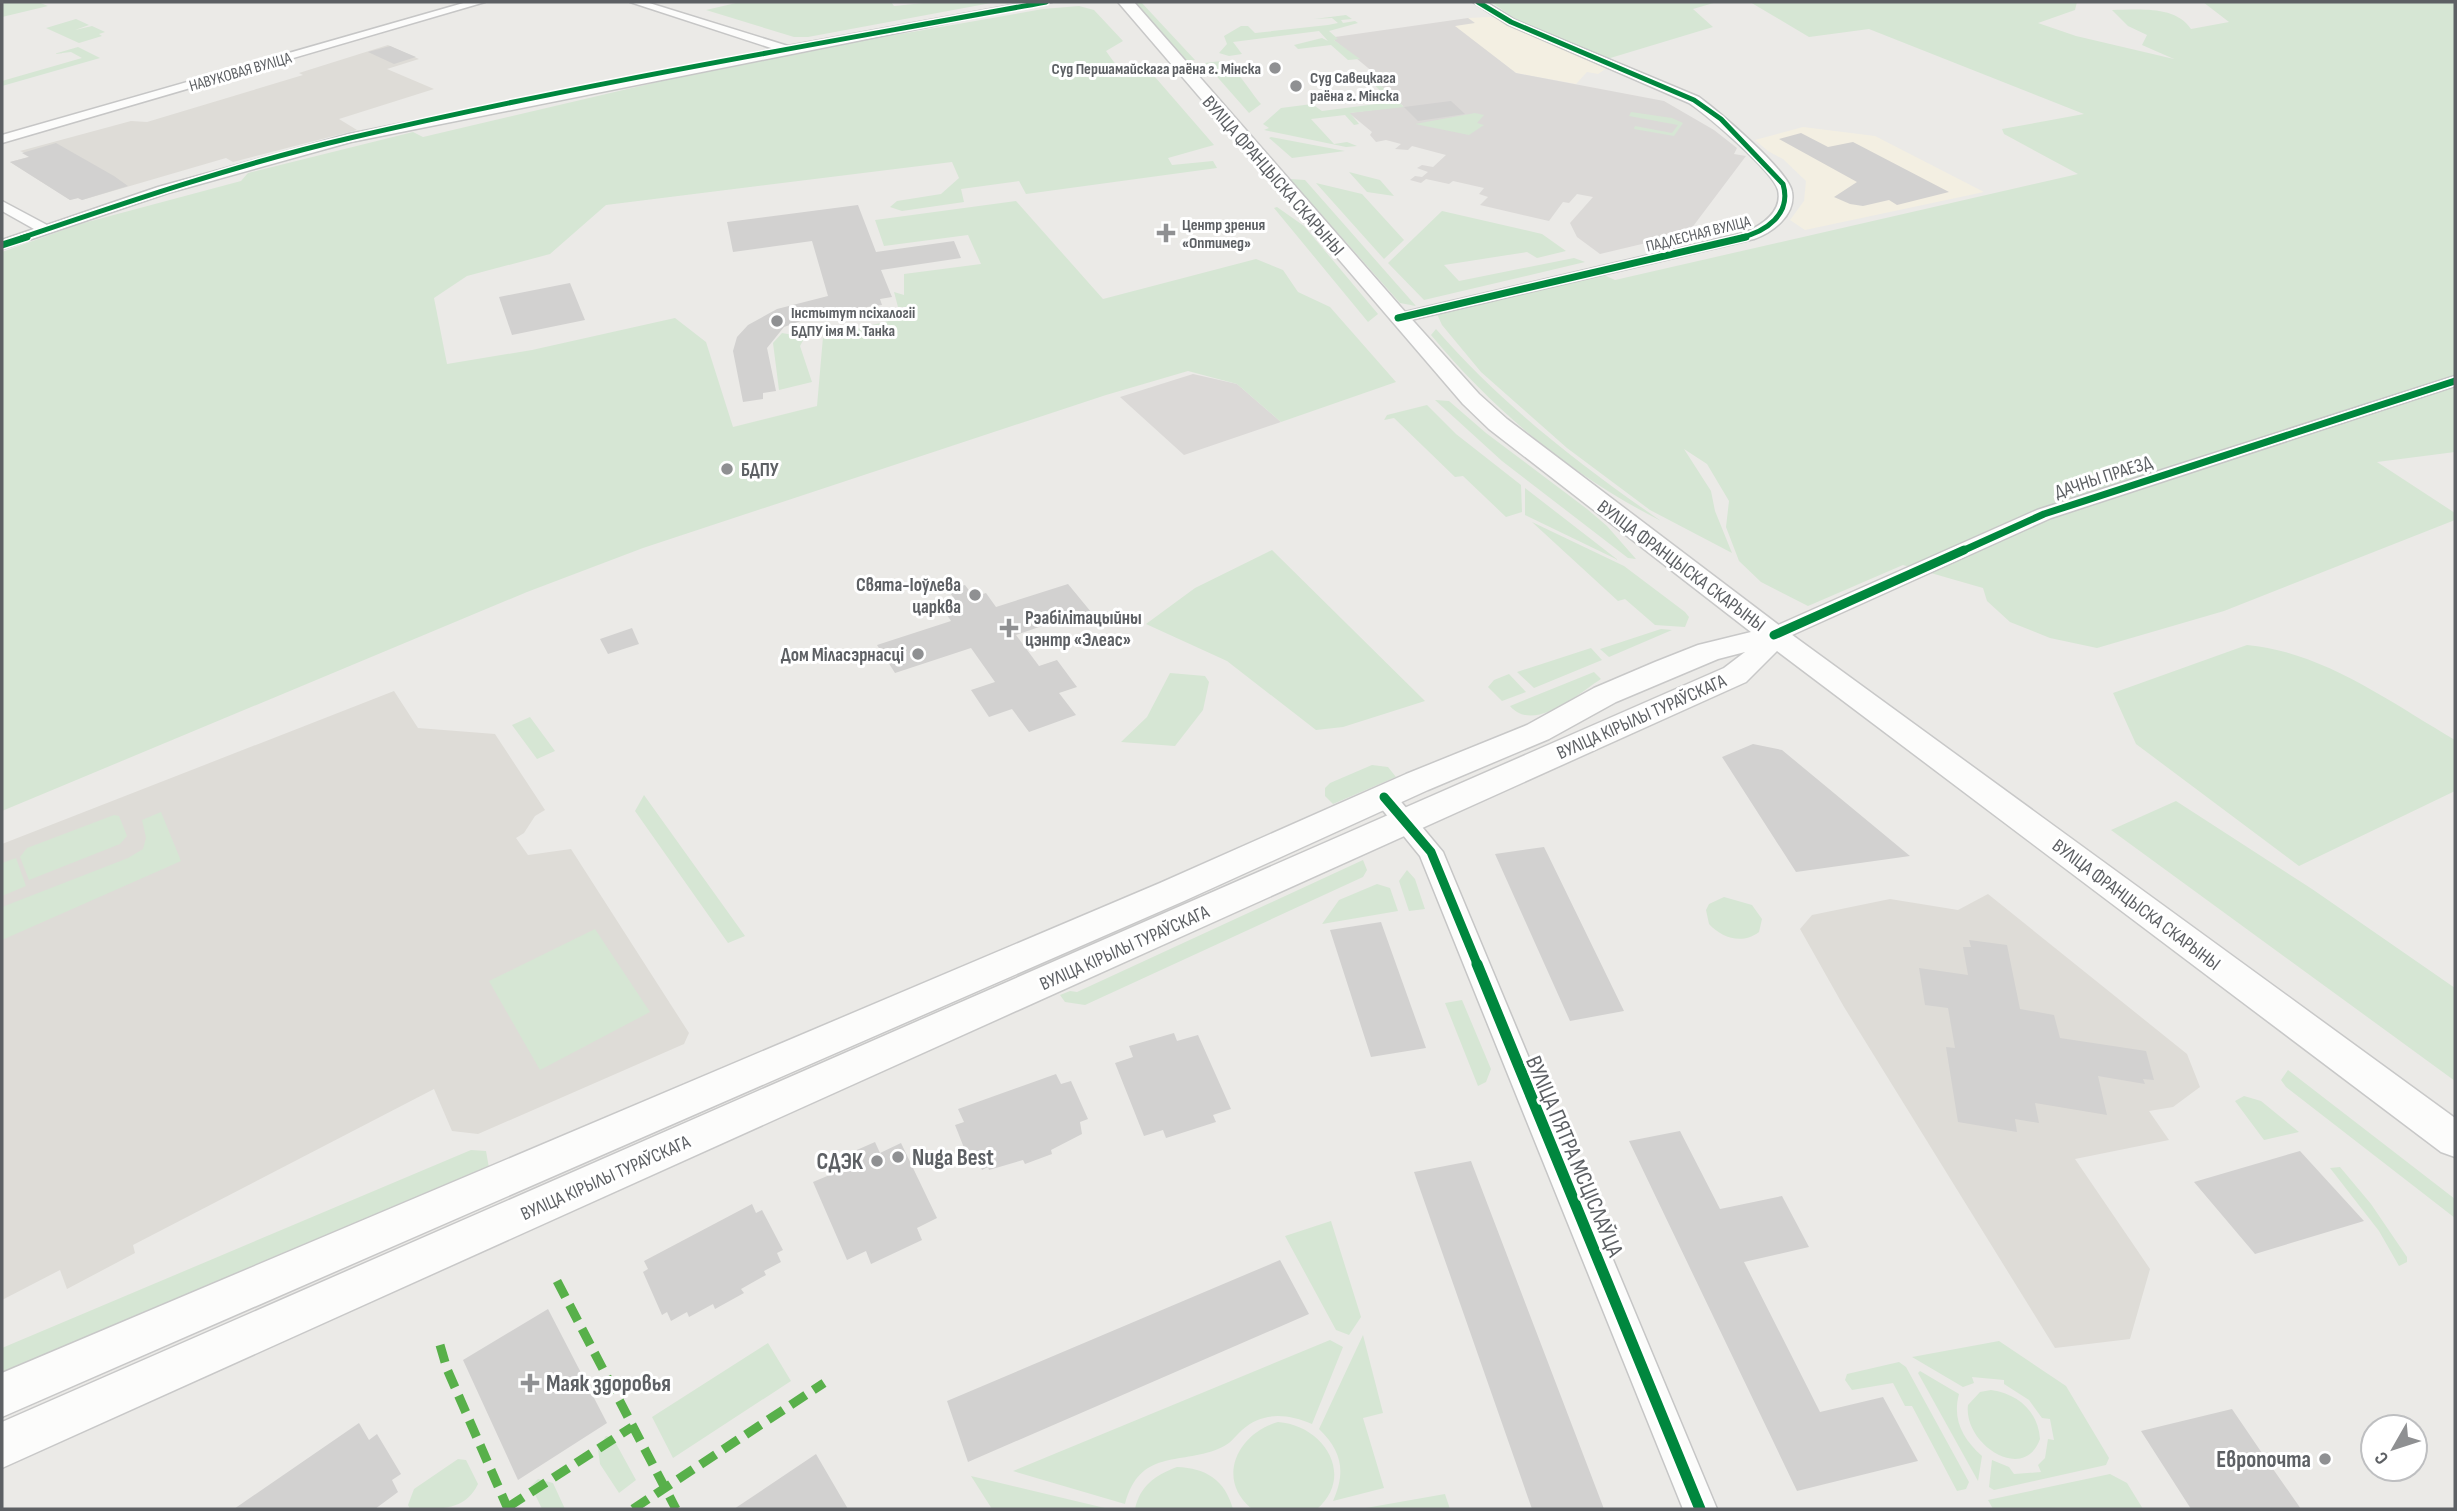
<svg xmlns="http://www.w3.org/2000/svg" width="2457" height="1511" font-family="'Sofia Sans Condensed',sans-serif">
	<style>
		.commercial { fill: #f3efe2 }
		.industrial { fill: #dbd9d7 }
		.education { fill: #dedcd7 }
		.green { fill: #d6e6d4 }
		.building { fill: #d2d1d0 }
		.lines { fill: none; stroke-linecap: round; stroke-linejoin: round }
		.street-casing { stroke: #c6c6c6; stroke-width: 3 }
		.secondary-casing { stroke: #c8c8c8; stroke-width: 3 }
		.street { fill: #fcfcfb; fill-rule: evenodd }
		.secondary { fill: #fcfcfb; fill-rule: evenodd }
		.quiet { stroke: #58b04a; stroke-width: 9; stroke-dasharray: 18 9; stroke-linecap: butt }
		.cycleway-far3-casing { stroke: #fff; stroke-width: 8 }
		.cycleway-far2-casing { stroke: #fff; stroke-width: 10 }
		.cycleway-far1-casing { stroke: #fff; stroke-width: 13 }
		.cycleway-casing { stroke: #fff; stroke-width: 16 }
		.cycleway-far3 { stroke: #00873e; stroke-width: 5 }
		.cycleway-far2 { stroke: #00873e; stroke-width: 7 }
		.cycleway-far1 { stroke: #00873e; stroke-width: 9 }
		.cycleway { stroke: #00873e; stroke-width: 11 }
		.poi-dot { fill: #8f9092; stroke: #fff; stroke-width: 2.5 }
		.labels { text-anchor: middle; stroke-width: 6; stroke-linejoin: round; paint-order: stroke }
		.far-poi-label { font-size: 16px; font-weight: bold; fill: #5d6064; stroke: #fff; text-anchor: start }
		.far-street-label { font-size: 16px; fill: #5d6064; stroke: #fff }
		.street-label { font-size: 19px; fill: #5d6064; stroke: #fff }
		.poi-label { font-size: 19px; font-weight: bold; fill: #5d6064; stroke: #fff; text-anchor: start }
		.near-street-label { font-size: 23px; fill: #5d6064; stroke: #fff }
		.near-poi-label { font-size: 23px; font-weight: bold; fill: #5d6064; stroke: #fff; text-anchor: start }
	</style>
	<rect width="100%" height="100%" fill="#ebeae7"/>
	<path class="commercial" d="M1489,17l6,1 115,48 -12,8 -11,-2 -11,12 -60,-11 -62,-47 20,-4 -6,-4z
		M1803,127l72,9 109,56 -179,38 -15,-10 14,-19 2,-20 -23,-22 -15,-8 -13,-11z"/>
	<path class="industrial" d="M1468,18l7,5 -20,3 61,47 148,28 50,29 23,18 -3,6 12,2 -58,77 -88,21 -23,-17 -7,-14 23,-26 -16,-3 -8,9 -6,-1 -14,19 -69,-16 8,-8 -9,-3 5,-6 -31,-7 -4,3 -23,-5 -5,4 -11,-3 5,-4 7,1 6,-5 -11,-4 5,-3 11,2 13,-12 -34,-9 -4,4 -13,-1 6,-5 -15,-4 -10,2 -6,-7 2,-3 -23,-19 54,-7 -36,-33 6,-1 -39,-32 1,-3z
		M1193,374l44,10 44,38 -97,33 -64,-58z"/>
	<path class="education" d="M388,45l31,14 -32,10 47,20 -95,30 18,11 -124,32 -7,-4 -144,42 -4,-2 -8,2 -60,-38 22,-6 -12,-5 111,-30 16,1 156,-47 -4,-2z
		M394,691l24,37 77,6 50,76 -10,6 -11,17 -8,5 12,17 43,-6 118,184 -5,11 -206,90 -26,-3 -18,-42 -301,156 2,8 -68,36 -7,-19 -58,30v-456z
		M1988,894l199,160 13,33 -27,20 -24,4 20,29 -94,19 75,110 -20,70 -75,9 -211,-341 -44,-78 12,-14 78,-16 68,11z"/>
	<path class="green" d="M2,2h36l10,4 -46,11z
		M733,2h158l3,4 40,-4 57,1 -183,34h-14l-88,-27 30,-7z
		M1134,2h7l54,58h-9z
		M1491,2h226l-24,7 20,18 -106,32 -87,-37z
		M1750,2h327l-2,8 -37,13 38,13 98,23 -32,-14 5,-10 -19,-9 -16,-16c26,0 63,-5 79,19l38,-7 -26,-20h252v450l-78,10 78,51v7l-231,91 -127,37 -47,-10 -40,-16 -23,-21 -4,-13 -80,-23 -95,41 -47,-24 -22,-21 -13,-34 3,-26 -22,-37 -23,-15 27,42 4,20 17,42 -82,-43 -83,-62 -86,-76 -39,-47 -5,-11 167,-39 11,5 463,-106 -74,-40 -2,-5 82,-15 -215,-85 -60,8z
		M1079,6l15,4 29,31 -17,10c20,29 19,21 49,26l59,68 -46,13 4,7 41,-4 4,7 -191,26 -7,-13 -58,8 3,13 -62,9 -12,-4 7,-6 44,-7 18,-16 -7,-16 -346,43 -56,49 -83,22 -33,22 13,66 85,-14 143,-32 31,24 27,85 84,-21 6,-69 82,-20v-10h-7l-4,-15 10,3v-21l77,-10 -13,-29 -84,11 -9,-26 141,-19 87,98 153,-40 27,11 15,22 32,15 66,75 -115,40 -44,-38 -49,-13 -82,24 -463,153 -116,44 -525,219v-559l78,-28 161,-43 7,-8 165,-41 10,5 324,-76 296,-52z
		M1346,15l6,4 -11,1 2,3 12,-2 3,2 -29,8 9,8 -4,1 26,19 -12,1 -17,-15 -33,4 -4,-4 28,-7 6,3 -9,-10 -86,11 9,12 -13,2 -10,-3 8,-9 -3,-8 17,-10h7l7,7 73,-8 10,-2 -6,-5 -18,1z
		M76,19l13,6 -14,5 17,-4 13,6 -6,2 3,2 -23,7 -33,-15z
		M78,47l22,11 -98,28v-5l80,-23 -11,-6 -17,2z
		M1221,61c15,4 28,30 40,43l-12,9 -44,-50z
		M1367,73l37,34 -54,6 9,11 -5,1 -9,-10 -34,4 23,25 13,-2 10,4 -11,1 -82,-17 5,-2 -6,-4 18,-16 31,-4 10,7 70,-9 -29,-28z
		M1631,112l41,6 11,5 -9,13 -40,-7 1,-3 37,7 6,-8 -49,-9z
		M1475,113l9,2 -7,8 7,2 -15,10 -54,-11z
		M1269,138l2,-1 74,14 -53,7z
		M1349,172l31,8 14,16 -27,-4z
		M1290,179l15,1 111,126 -16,-3z
		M1316,183l46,11 42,46 -20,19z
		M1277,207l27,19 74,88 -10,8 -94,-114z
		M1442,211l100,23 24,17 -29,7 -10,-6 -83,13 15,16 115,-23 11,4 -161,38 -36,-37z
		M1436,329c66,76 143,135 225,192 -90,-46 -166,-109 -230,-186z
		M782,333l23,4 -5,9 12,36 -33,8 -6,-47z
		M1435,400l14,1 37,32 101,76 20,17 29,33 -8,-1 -126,-97z
		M1427,405l29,29 65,51 1,27 -16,5 -43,-41 -8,1 -61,-59 -10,2 3,-5z
		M1525,488l93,72 -93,-45z
		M1532,522l92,44 61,46 4,5 -4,10 -30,-2 -30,-26 -7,2z
		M1272,550l153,151 -82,26 -27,3 -89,-69 -81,-37 49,-36z
		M1661,629l11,1 -63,27 -9,-8z
		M2247,645c76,7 143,57 208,95v51l-156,75 -163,-122 -23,-51z
		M1591,648l11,12 -68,28 -17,-16z
		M1594,672l7,7c-22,14 -67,55 -91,27z
		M1170,673l35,3 4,6 -6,28 -28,36 -54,-4 26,-25z
		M1509,674l17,18 -24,9 -14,-14 6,-7z
		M530,717l25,34 -18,8 -25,-34z
		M1372,765l16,2 8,10 -63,27 -8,-8v-8l5,-5z
		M644,795l101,141 -17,7 -93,-132z
		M2176,801l136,88 143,99v93l-344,-251z
		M161,812l20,49 -179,79v-33l126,-49 15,-9 3,-11 -4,-18z
		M114,815l5,1 8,20 -7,8 -91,36 -9,-23 7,-9z
		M16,858l10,28 -24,10v-33z
		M1363,860l4,10 -4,7 -278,128 -20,-3 -5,-7 10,-4 7,1z
		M1407,870l8,9 10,30 -16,2 -10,-30z
		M1377,884l13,4 8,23 -76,13 17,-24z
		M1724,897l28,8 10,14 -3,13c-17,13 -37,6 -50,-8l-3,-14 3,-6z
		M595,929l55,83 -110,58 -51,-89z
		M1462,1000l29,69 -5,13 -8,4 -33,-83z
		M2288,1070l167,129v19l-169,-131 -5,-7z
		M2244,1096l17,5 38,31 -35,8 -29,-39z
		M471,1150l15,1 3,17 -487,210v-30z
		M2340,1167l31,37 36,53v5l-8,4 -20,-35 -49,-63z
		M1331,1221l30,96 -12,18 -13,-5 -51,-94z
		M1363,1335l20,78 -20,5 21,70 -51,13c13,-29 9,-50 -14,-72z
		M1330,1340l13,7 -31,77c-24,-10 -49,-13 -70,6 -9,8 -11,14 -24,19 -40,16 -78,0 -93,55l-112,-33z
		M1999,1341l67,45 43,72 -3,7 -112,25 -5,-3 3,-27 17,7 5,7 27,-2 -3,-7 7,-7 3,-19 6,1 -4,-21 -8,-1 -13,-18 -25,-16v-4l-32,-3 2,6 -11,4 -51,-30z
		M768,1343l23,38 -118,77 -21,-41z
		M1899,1362l7,5 63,115 -3,7 -9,2 -45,-85h-7l-12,-23 -41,7 -7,-10 2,-6z
		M1920,1371l39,23c-7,26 4,45 23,62l-4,25 -60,-108z
		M1991,1390c27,4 47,21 49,49 -16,45 -77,5 -72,-34l12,-13z
		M1278,1422c45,3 78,53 39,87h-65c-37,-30 -14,-76 26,-87z
		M606,1436l7,2 23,42 -17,13 -19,-29 -2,-15z
		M458,1459l8,1 12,24c-13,27 -37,25 -68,25l-2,-4 6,-16z
		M1177,1467c29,1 48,13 56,42h-98c5,-23 20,-34 42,-42z
		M2110,1474l17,9 16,26h-52c-7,-3 -83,0 -98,0l-5,-9z
		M971,1476l138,33h-117z
		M538,1479l15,4 12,26h-23l-11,-23z
		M1445,1494l5,15h-90z"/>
	<path class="building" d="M390,46l26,11 -22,7 -26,-12z
		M1451,101l14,13 -47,7 -14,-14z
		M1801,133l27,14 25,-5 96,50 -52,13 -8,-5 -26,6 -13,-2 -16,-7 23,-15 -78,-43z
		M56,143l58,33 14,10 -46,14 -4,-2 -8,2 -60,-38 19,-5 -7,-4z
		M858,205l18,47 78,-11 7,17 -80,12 11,27 -12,2 2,6 -59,8 -39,14 -17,21 9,43 -13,2v6l-20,3 -10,-51 4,-14 11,-12 29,-16 51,-13 -16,-55 -79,11 -6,-30z
		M570,283l15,37 -73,15 -13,-38z
		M1068,584l28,34 -25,9 -6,-9 -49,17 23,31 18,-6 20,27 -18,6 17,22 -47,17 -17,-23 -23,8 -18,-27 24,-8 -24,-34 -76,25 -18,-28 74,-24 -10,-15 15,-5 -8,-11 17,-5 9,12 12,-4 10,14z
		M632,628l7,16 -31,10 -8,-15z
		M1753,744l29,6 128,106 -114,16 -74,-115z
		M1544,847l4,8 76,156 -54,10 -75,-167z
		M1381,922l45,126 -55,9 -41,-127z
		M1969,940l38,5 13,64 34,6 6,23 86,13 8,29 -11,-1 2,5 -47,-8 9,39 -72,-12 4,20 -24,-4 2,13 -59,-10 -12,-75 9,1 -7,-40 -23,-3 -6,-37 49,7 -5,-28h8z
		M1174,1033l3,8 21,-6 33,74 -18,6 3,7 -50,16 -3,-8 -19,6 -29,-73 18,-6 -4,-11z
		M1056,1074l5,10 10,-3 17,38 -8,3 2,12 -31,16 1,4 -27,10 -2,-4 -34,10 -1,-3 -6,3 -4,-10 -8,3 -15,-38 9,-3 -6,-13z
		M1680,1131l40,78 62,-13 27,51 -65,15 76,150 63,-15 35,64 -121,30 -168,-350z
		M875,1142l5,11 21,-10 36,75 -20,10 5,12 -51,24 -5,-13 -19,9 -34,-78 19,-8 -5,-11z
		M2300,1151l64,70 -109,33 -61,-72z
		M1471,1161l133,348h-72l-118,-337z
		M752,1204l4,9 6,-3 21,40 -6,3 4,9 -17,9 2,4 -25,14 3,4 -29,16 -2,-5 -24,13 -2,-5 -16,9 -4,-9 -5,3 -19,-43 5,-3 -4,-8z
		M1280,1260l29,54 -341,148 -21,-61z
		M548,1309l59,114 -89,57 -55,-120z
		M2232,1409l32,47 37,53h-110l-50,-78z
		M359,1423l10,17 8,-6 24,40 -9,6 6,12 -23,17h-141z
		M816,1454l32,55h-114z"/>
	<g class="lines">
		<g class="street-casing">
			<path id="street" d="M467,2h18l-483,141v-8z
				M630,2h16l142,44 241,-44h23l-701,140 -183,51 -166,56v-9l32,-11 -32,-18v-10l45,24 111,-38 191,-53 425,-85z
				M1473,2h13l29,18 184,77c19,14 90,74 93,95 4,23 -19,40 -38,47l-356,84 -6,-2v-6l352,-82c18,-8 39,-21 34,-43 -5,-19 -71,-75 -89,-87l-182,-79z
				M2455,376v10l-404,132 -270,122 -7,2 -10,-7 3,-5 270,-120z
				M1384,789l8,2 51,61 274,657h-34l-263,-653 -48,-59 4,-6z"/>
		</g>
		<g class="secondary-casing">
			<path id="secondary" d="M1118,2h16l272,311 73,81 28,25 277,210 671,489v39l-14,-5 -664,-501 -31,31 -1744,786v-46l1722,-754 21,-16 -27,7 -102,43 -67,37 -121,51 -244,111 -1182,516v-44l1158,-490 246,-109 121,-49 67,-37 61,-26 43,-17 53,-13 -262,-203 -26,-25z"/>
		</g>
		<use href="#street" class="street"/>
		<use href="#secondary" class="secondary"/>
		<path class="quiet" d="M557,1281l119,228
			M440,1345l7,24 61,140
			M508,1507l124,-80
			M633,1509l191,-126"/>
		<g class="cycleway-far3-casing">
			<path id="cycleway-far3" d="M1478,2l33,20 183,78 27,19 62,65c9,30 -17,48 -44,54
				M21,238c109,-37 218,-74 329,-100 230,-54 464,-93 696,-136"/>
		</g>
		<g class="cycleway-far2-casing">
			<path id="cycleway-far2" d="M2,245l25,-8
				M1398,318l348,-81
				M1960,552l84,-38 411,-133"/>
		</g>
		<g class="cycleway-far1-casing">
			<path id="cycleway-far1" d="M1774,635l190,-85
				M1384,797l47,55 47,114"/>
		</g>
		<g class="cycleway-casing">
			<path id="cycleway" d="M1477,964l223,545"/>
		</g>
		<use href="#cycleway-far3" class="cycleway-far3"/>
		<use href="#cycleway-far2" class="cycleway-far2"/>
		<use href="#cycleway-far1" class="cycleway-far1"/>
		<use href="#cycleway" class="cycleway"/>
	</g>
	<g class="poi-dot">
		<circle cx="1275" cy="68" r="7"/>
		<circle cx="1296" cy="86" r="7"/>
		<path d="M1162.5 222.5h7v7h7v7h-7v7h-7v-7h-7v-7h7z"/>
		<circle cx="777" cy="321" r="7"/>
		<circle cx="727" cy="469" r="7"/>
		<circle cx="975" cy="595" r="7"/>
		<path d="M1005.5 617.5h7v7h7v7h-7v7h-7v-7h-7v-7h7z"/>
		<circle cx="918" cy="654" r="7"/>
		<circle cx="898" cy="1157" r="7"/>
		<circle cx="877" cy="1161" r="7"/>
		<path d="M526.5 1372.5h7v7h7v7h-7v7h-7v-7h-7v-7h7z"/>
		<circle cx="2325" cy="1459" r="7"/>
	</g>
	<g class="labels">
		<g class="far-poi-label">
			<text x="1261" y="74" text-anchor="end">Суд Першамайскага раёна г. Мінска</text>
			<text x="1310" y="83">Суд Савецкага<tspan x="1310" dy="18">раёна г. Мінска</tspan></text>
			<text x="1182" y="230">Центр зрения<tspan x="1182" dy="18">«Оптимед»</tspan></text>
			<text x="791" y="318">Інстытут псіхалогіі<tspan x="791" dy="18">БДПУ імя М. Танка</tspan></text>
		</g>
		<g class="far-street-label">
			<text transform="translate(240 71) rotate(-16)" y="6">НАВУКОВАЯ ВУЛІЦА</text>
			<text transform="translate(1698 233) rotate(-14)" y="6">ПАДЛЕСНАЯ ВУЛІЦА</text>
		</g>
		<g class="street-label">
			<text transform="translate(1274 175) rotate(49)" y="7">ВУЛІЦА ФРАНЦЫСКА СКАРЫНЫ</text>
			<text transform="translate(2103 476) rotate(-18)" y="7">ДАЧНЫ ПРАЕЗД</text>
			<text transform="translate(1682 565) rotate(37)" y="7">ВУЛІЦА ФРАНЦЫСКА СКАРЫНЫ</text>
			<text transform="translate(1641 716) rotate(-24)" y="7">ВУЛІЦА КІРЫЛЫ ТУРАЎСКАГА</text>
			<text transform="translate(2137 904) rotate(37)" y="7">ВУЛІЦА ФРАНЦЫСКА СКАРЫНЫ</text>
			<text transform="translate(1124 947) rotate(-24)" y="7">ВУЛІЦА КІРЫЛЫ ТУРАЎСКАГА</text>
			<text transform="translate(605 1177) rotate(-24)" y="7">ВУЛІЦА КІРЫЛЫ ТУРАЎСКАГА</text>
		</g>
		<g class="poi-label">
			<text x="741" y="476">БДПУ</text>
			<text x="961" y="591" text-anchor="end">Свята-Іоўлева<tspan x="961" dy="22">царква</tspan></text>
			<text x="1025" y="624">Рэабілітацыйны<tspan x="1025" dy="22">цэнтр «Элеас»</tspan></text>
			<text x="904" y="661" text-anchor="end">Дом Міласэрнасці</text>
		</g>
		<g class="near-street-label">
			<text transform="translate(1575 1156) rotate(67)" y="8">ВУЛІЦА ПЯТРА МСЦІСЛАЎЦА</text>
		</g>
		<g class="near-poi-label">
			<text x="912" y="1165">Nuga Best</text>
			<text x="863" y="1169" text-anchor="end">СДЭК</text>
			<text x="546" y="1391">Маяк здоровья</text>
			<text x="2311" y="1467" text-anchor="end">Европочта</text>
		</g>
	</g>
	<rect width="2457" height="1511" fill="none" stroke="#5d6064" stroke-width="7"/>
	<g transform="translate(2394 1448) rotate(231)"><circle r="33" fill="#ffffff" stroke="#bebfc1" stroke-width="2"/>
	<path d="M0-5L12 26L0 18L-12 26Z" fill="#8f9092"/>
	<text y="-10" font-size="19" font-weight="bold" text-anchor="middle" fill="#5d6064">С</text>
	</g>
</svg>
